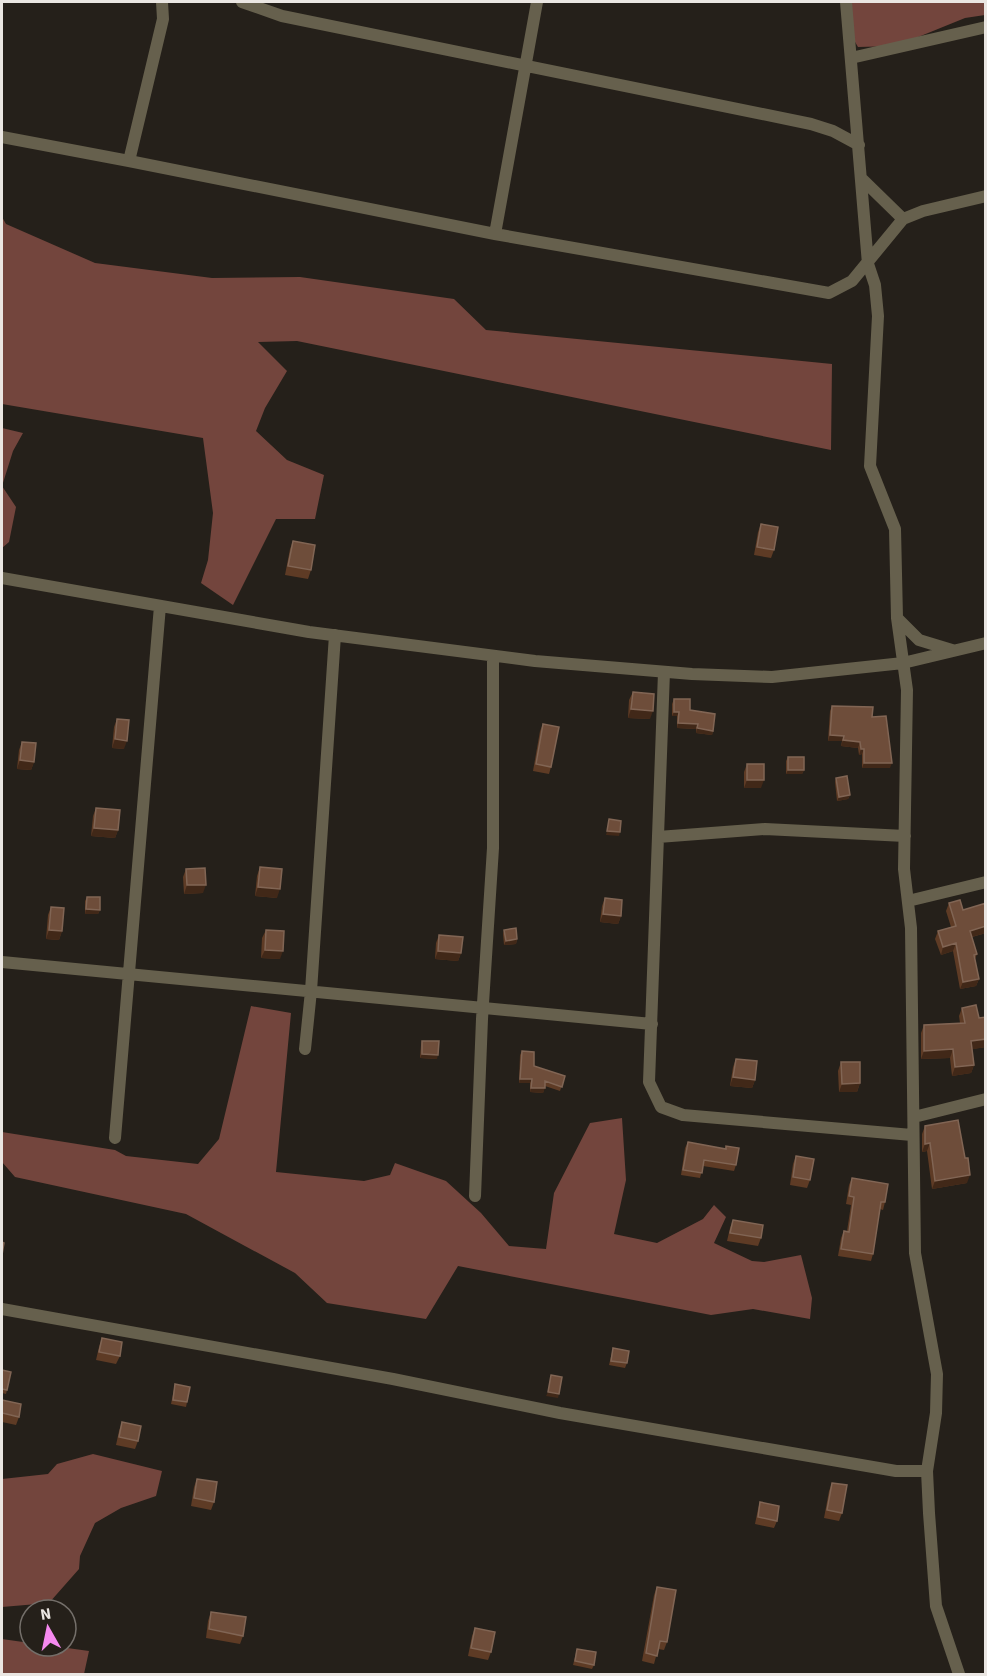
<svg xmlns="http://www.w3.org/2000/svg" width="987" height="1676" font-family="'Source Sans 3',sans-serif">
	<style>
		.forest { fill: #73453d }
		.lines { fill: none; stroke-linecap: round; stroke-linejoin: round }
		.street { stroke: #66604d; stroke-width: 12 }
		.wall { fill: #5e3b25 }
		.shaded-wall { fill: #412818 }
		.building { fill: #6e4d3a; stroke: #816554; stroke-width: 1.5 }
	</style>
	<rect width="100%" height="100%" fill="#25201a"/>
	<path class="forest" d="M849,2h136v13l-20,3 -69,28 -38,1 -7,-12z
		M2,217l4,7 89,39 117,15 88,-1 154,22 32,31 346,34 -1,86 -534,-109 -39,1 29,29 -22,37 -9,23 31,29 37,15 -9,44h-39l-43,86 -32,-22 7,-23 5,-47 -10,-75 -201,-34z
		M2,428l21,5 -10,18 -11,35 14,21 -7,35 -7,6z
		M251,1006l40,7 -15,159 88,9 26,-6 5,-12 51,18 35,32 28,33 37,3 8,-56 36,-70 32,-5 4,62 -12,54 43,9 46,-24 11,-14 12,12 -12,26 38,18 12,1 37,-7 11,43 -2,21 -57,-10 -42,6 -253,-49 -32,53 -99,-16 -32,-30 -109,-59 -171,-37 -13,-15v-30l113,18 11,6 72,8 21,-25z
		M93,1454l69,17 -6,25 -35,12 -26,15 -15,33 -1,13 -30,34 -47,4v-128l46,-5 9,-10z
		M2,1639l28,4v3h23l36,5 -5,23h-82z"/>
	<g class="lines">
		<path class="street" d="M162,2l1,17 -34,142 366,73 334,59 23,-12 51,-62 20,-8 63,-15
			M242,2l40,14 529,108 22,7 26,14
			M846,2l22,262 7,21 3,31 -8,150 25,63 2,89 10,72 -3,179 7,59 4,325 22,121 -1,39 -9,58 2,42 7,93 23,68
			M851,58l135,-31
			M2,137l127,24
			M861,178l42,41
			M495,234l42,-232
			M2,578l307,54 226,29 157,13 80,3 131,-14 83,-20
			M897,618l22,22 33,10
			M664,672l-15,410 12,25 22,8 229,20
			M658,837l107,-8 140,7
			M908,901l78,-19
			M2,962l650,62
			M305,1049l6,-58 24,-356
			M914,1117l72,-18
			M115,1138l45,-532
			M475,1196l7,-177 11,-171v-192
			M2,1309l391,70 167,34 336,58h31"/>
	</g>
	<path class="wall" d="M761,524l13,26 -3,8 -17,-3 4,-23z
		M293,541l18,29 -3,9 -23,-4 5,-26z
		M633,692l17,27 -22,-1 1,-18z
		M674,699l16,11 23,21 -1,4 -16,-2v-4l-19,-1v-12h-5v-12z
		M832,706l40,11 18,51h-28v-14l-3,1 -1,-7 -17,-2 1,-5h-14l2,-30z
		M117,719l7,30 -12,-1 2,-21z
		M543,724l8,43 -2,7 -16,-3 7,-40z
		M22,742l12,20 -3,8 -14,-1 2,-19z
		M788,757l16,13 -2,4h-16v-13z
		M747,764l14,24h-17v-16z
		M836,778l14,17 -2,4 -11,2 -2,-19z
		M96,808l22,22 -3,8 -24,-2 2,-20z
		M260,867l17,31 -22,-2 2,-20z
		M186,869l17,24 -19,1 -1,-17z
		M87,897l13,13 -2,4h-13v-13z
		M605,898l16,18 -3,8 -18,-2 2,-16z
		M949,903l14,7 23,23 -14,4 5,17 -2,5 4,20 -3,7 -16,3 -7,-38 -12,4 -6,-16 3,-8 13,-4 -5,-16z
		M51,907l11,24 -3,9 -13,-1 2,-24z
		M266,930l14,29 -19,-1 1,-20z
		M504,930l13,9 -1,5 -12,1 -1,-11z
		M439,935l22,18 -3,8 -23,-2 1,-16z
		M962,1008l17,10 7,-1v30l-14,2 2,16 -3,8 -19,3 -2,-18 -29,1v-26l3,-8 36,-2 -1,-7z
		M422,1041l15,18 -17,-1 1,-13z
		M522,1051l12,15 31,10 -5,15 -15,-5 -2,7 -13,-1v-9h-11l1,-28z
		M736,1059l19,21 -3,8 -22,-2 3,-19z
		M841,1062l19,21 -3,9h-18l-1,-21z
		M925,1126l40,32 2,25 -35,6 -5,-38 -5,1v-18z
		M688,1142l37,7 1,-3 10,19 -2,6 -31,-5 -3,12 -19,-3 4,-27z
		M796,1156l14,24 -3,8 -17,-3 3,-21z
		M852,1178l33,24 -2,8 -3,-1 -7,45 -2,7 -33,-5 3,-18 3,-7h3l4,-26 -5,-1 3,-19z
		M733,1220l28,18 -3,8 -31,-5 3,-13z
		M102,1338l18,18 -4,8 -20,-4 3,-13z
		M613,1348l14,15 -2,5 -16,-3z
		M2,1370l5,20 -1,4 -4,-1z
		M175,1384l12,18 -1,5 -15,-3z
		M2,1400l17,17 -3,8 -14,-3z
		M122,1422l16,19 -3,8 -19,-4 3,-14z
		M197,1479l17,23 -3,8 -20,-4 3,-19z
		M832,1483l10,30 -3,8 -15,-3 5,-27z
		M760,1502l17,19 -3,7 -19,-4 3,-15z
		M657,1587l10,55 -3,8 -6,-1 -4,15 -12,-3 12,-66z
		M211,1612l32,24 -3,8 -34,-6 2,-17z
		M475,1628l16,24 -3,8 -20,-4 4,-20z
		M577,1649l17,16 -2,4 -19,-4z"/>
	<path class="shaded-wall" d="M631,709l22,2 -3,8 -22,-1z
		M674,712h5l-2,4h-5z
		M678,723l20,1 -2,5 -19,-1z
		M697,728l16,3 -1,4 -16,-2z
		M830,735l14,1 -2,5h-14z
		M115,739l12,2 -3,8 -12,-1z
		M843,740l17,2 -2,6 -17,-2z
		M861,749h3l-2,5 -3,1z
		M20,760l14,2 -3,8 -14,-1z
		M864,763h28l-2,5h-28z
		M788,770h16l-2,4h-16z
		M747,780h17l-3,8h-17z
		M850,795l-2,4 -11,2 2,-4z
		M94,828l24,2 -3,8 -24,-2z
		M607,831l13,1 -1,4 -13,-1z
		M187,885h19l-3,8 -19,1z
		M258,887l22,2 -3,9 -22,-2z
		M86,909l14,1 -2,4h-13z
		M603,914l18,2 -3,8 -18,-2z
		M986,926v7l-19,5 3,-7z
		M49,930l13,1 -3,9 -13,-1z
		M517,939l-1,5 -12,1 2,-4z
		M956,943l-3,8 -12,4 2,-8z
		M265,950l18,1 -3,8 -19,-1z
		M438,951l23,2 -3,8 -23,-2z
		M979,979l-3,7 -16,3 3,-7z
		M986,1039v8l-18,3 3,-9z
		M953,1049l-3,9 -29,1 3,-8z
		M422,1054l16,1 -1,4 -17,-1z
		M974,1065l-3,8 -19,3 3,-9z
		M733,1077l22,3 -3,8 -22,-2z
		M520,1079h12l-2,4h-11z
		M860,1083l-3,9h-18l3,-8z
		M531,1088h14l-2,5 -13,-1z
		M930,1143l-3,8 -5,1 3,-8z
		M970,1175l-3,8 -35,6 3,-8z
		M548,1392l11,2 -1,4 -12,-2z"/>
	<path class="building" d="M761,524l17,3 -4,23 -17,-3z
		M293,541l22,4 -4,25 -23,-4z
		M633,692l21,2 -1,17 -22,-2z
		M674,699h16v11l25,4 -2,17 -16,-3 1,-4 -20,-1 1,-11h-5z
		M832,706l41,1 -1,10 14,-1 6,47h-28v-14h-3l-1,-7 -17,-2 1,-4 -14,-1z
		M117,719l12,1 -2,21 -12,-2z
		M543,724l16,3 -8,40 -15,-3z
		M22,742l14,1 -2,19 -14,-2z
		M788,757h16v13h-16z
		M747,764h17v16h-17z
		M847,776l3,19 -11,2 -3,-19z
		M96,808l24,2 -2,20 -24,-2z
		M609,819l12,2 -1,11 -13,-1z
		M260,867l22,2 -2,20 -22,-2z
		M205,868l1,17h-19l-1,-16z
		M87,897h13v13l-14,-1z
		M605,898l17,2 -1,16 -18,-2z
		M960,900l3,10 23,-7v23l-16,5 7,23 -3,1 5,24 -16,3 -7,-39 -13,4 -5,-16 18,-5 -7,-23z
		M51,907l13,1 -2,23 -13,-1z
		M516,928l1,11 -11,2 -2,-11z
		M266,930l18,1 -1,20 -18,-1z
		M439,935l24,2 -2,16 -23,-2z
		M976,1005l3,13 7,-1v22l-15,2 3,24 -19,2 -2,-18 -29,2v-26l41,-2 -3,-15z
		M422,1041h17l-1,14 -16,-1z
		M522,1051l12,1v14l31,10 -3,11 -17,-6v7h-14l1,-9h-12z
		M736,1059l21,2 -2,19 -22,-3z
		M841,1062h19v21l-18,1z
		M958,1120l7,38h3l2,17 -35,6 -5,-38 -5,1v-18z
		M688,1142l38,7v-3l13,2 -3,17 -32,-5 -2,13 -19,-3z
		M796,1156l18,3 -4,21 -17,-3z
		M852,1178l36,6 -3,18h-4l-8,52 -32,-5 3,-18 5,1 5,-35 -5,-1z
		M733,1220l30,5 -2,13 -31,-5z
		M2,1242l2,1 -2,12z
		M102,1338l20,4 -2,14 -21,-4z
		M613,1348l16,3 -2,12 -16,-2z
		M2,1370l9,2 -4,18 -5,-1z
		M551,1375l11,2 -3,17 -11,-2z
		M175,1384l15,3 -3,15 -14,-2z
		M2,1400l19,4 -2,13 -17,-4z
		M122,1422l19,4 -3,15 -19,-4z
		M197,1479l20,3 -3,20 -20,-4z
		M832,1483l15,2 -5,28 -15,-3z
		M760,1502l19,4 -2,15 -19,-4z
		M657,1587l19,3 -9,52 -7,-1 -3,15 -11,-3z
		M211,1612l35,5 -3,19 -34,-7z
		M475,1628l20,4 -4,20 -20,-4z
		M577,1649l19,3 -2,13 -19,-4z"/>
	<rect width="987" height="1676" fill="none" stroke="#eae6e2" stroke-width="6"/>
	<g transform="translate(48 1628) rotate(351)"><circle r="28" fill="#25201a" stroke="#746f6a" stroke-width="1.5"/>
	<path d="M0-4.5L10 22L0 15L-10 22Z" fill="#f589ef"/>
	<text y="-9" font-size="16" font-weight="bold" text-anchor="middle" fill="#eae6e2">N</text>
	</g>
</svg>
